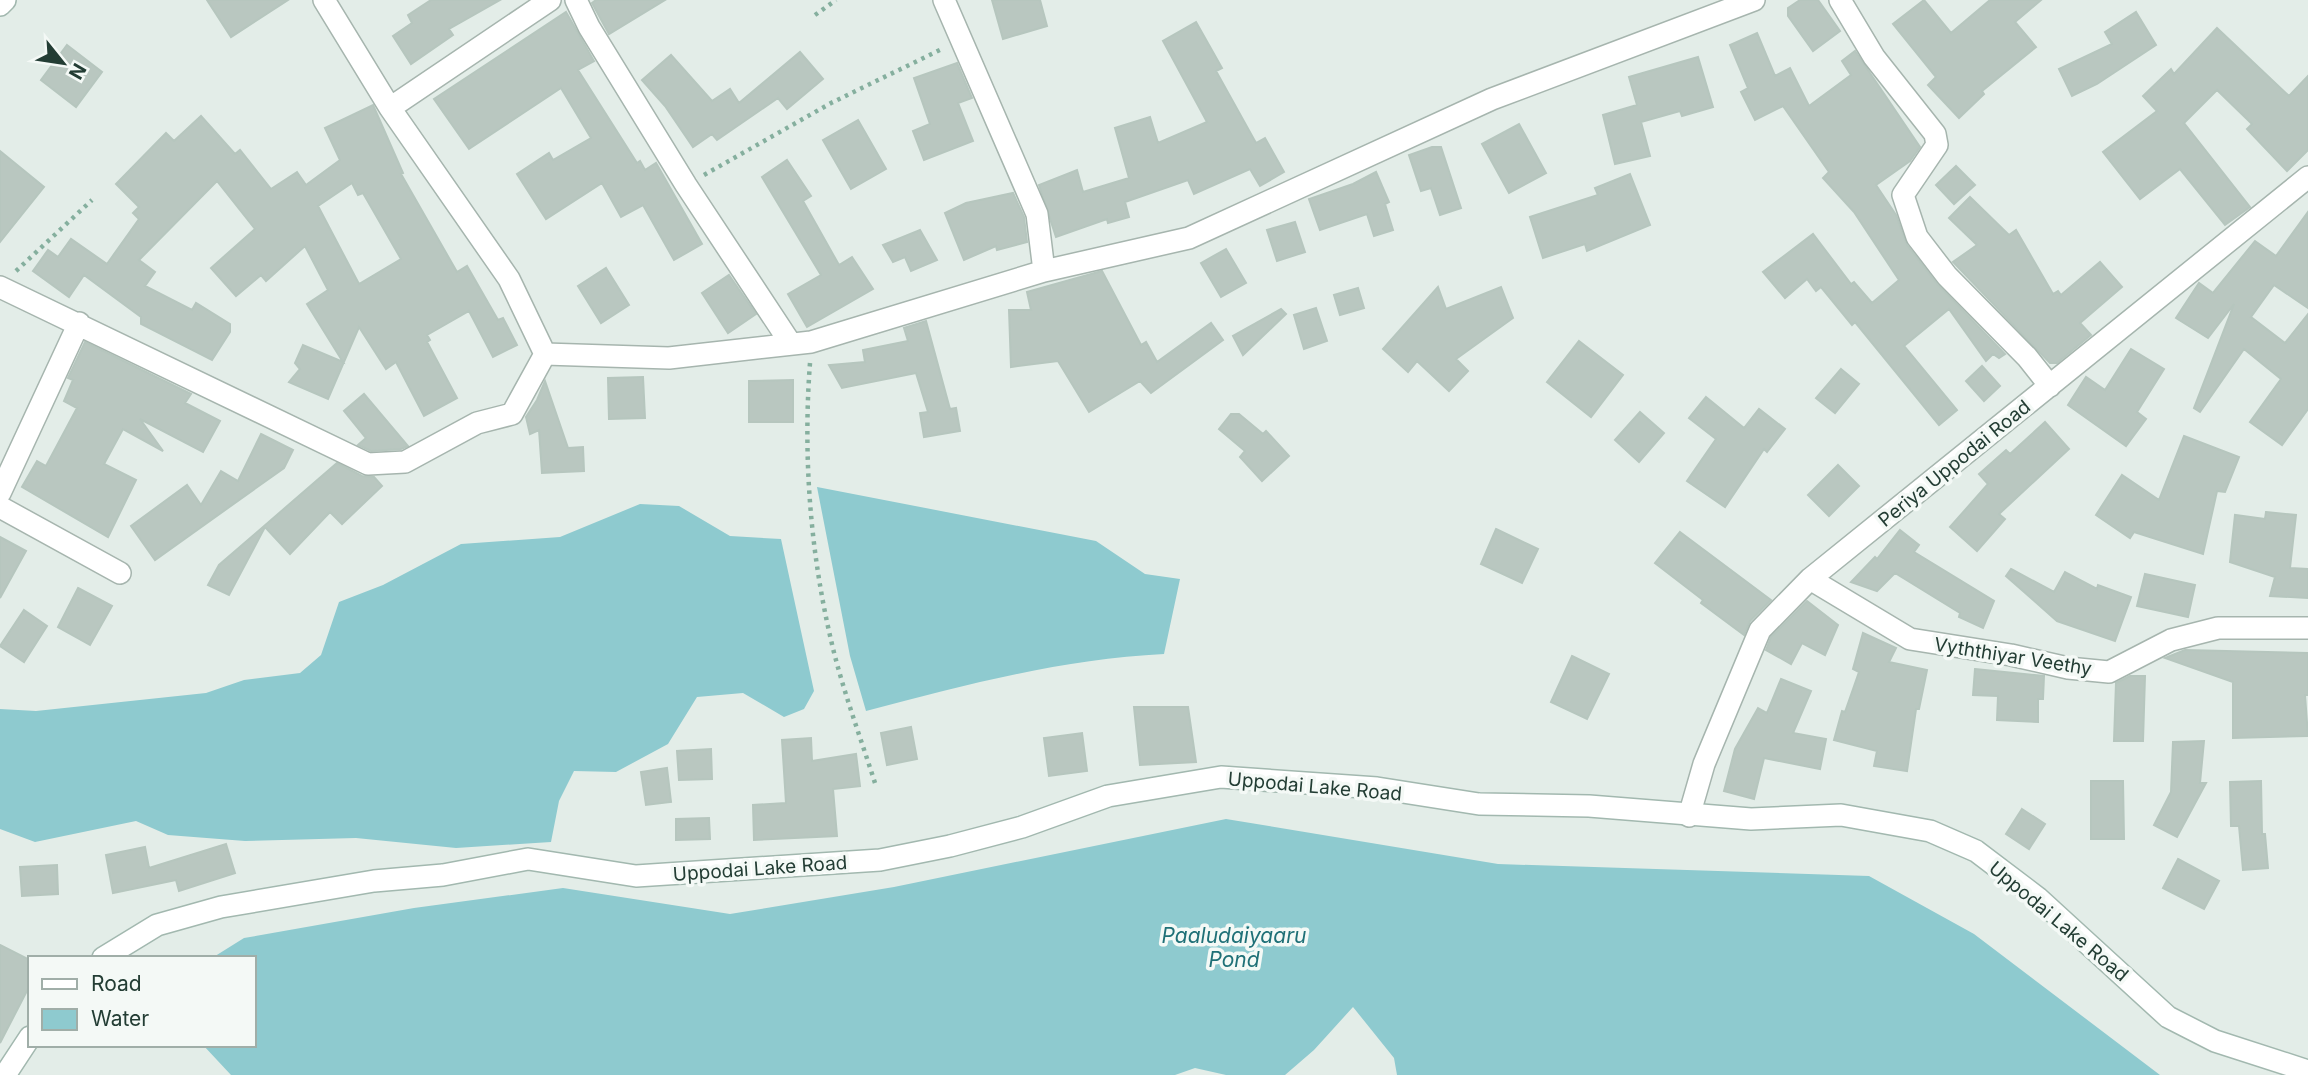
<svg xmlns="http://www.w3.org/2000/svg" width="2308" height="1075" font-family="Inter,sans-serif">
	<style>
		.water { fill: #8ecacf }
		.building { fill: #b9c7c0; stroke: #b6c6be; stroke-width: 2; fill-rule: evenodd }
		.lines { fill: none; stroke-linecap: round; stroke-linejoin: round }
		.street-casing { stroke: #a6b5ae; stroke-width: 24 }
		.secondary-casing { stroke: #a2b8af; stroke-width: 24 }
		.path { stroke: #85af9e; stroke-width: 4.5; stroke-dasharray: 3.5 5; stroke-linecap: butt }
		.street { stroke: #fff; stroke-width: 21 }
		.secondary { stroke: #fff; stroke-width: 21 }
		.labels { text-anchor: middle; stroke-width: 7; stroke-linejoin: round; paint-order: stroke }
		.street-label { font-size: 19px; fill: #233d34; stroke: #f4f9f6 }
		.water-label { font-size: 21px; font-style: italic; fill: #1f7077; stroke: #f4f9f6 }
	</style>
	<rect width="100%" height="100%" fill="#e3ede8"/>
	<path class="water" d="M817,487l279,54 49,33 35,5 -16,75c-102,5 -199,31 -298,57l-16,-55z
		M640,504l39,2 51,30 51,3 33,152 -10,18 -20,8 -41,-24 -46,4 -29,47 -52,28 -42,-1 -15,30 -8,41 -95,6 -100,-10 -111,3 -77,-6 -32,-14 -101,21 -35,-13v-120l36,2 170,-18 38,-13 56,-7 21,-18 18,-53 44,-17 78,-41 99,-7z
		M1226,819l272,45 371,12 105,58 186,141h-763l-3,-17 -41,-51 -39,43 -29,25h-59l-31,-7 -20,7h-944l-28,-30h51v-87h-42l32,-20 170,-30 149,-20 167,26 164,-27z"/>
	<path class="building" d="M207,0h81l-57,37z
		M431,0h69l-51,29 4,6 -42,29 -18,-28 19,-13 -4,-8z
		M596,0h69l-56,34 -17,-31z
		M992,0h48l7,26 -44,13z
		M1800,0h18l22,31 -27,20 -25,-35v-8z
		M1924,0l27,33 39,-33h51l-26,22 21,25 -54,44 2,3 -25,24 -31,-33 8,-8 -43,-53z
		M566,12l28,49 -16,9 59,93 3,-2 5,9 11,-7 46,81 -28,16 -31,-55 -22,12 -19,-34 -56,36 -29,-45 32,-21 4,7 38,-22 -30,-50 -92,61 -35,-50z
		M2136,12l20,33 -59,39 -25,12 -13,-27 53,-25 -7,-12z
		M1196,22l26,46 -6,3 40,72 9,-5 19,34 -24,14 -10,-17 -56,25 -6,-14 -63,22 4,15 -21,6 -1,-4 -51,18 -17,-52 38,-15 6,22 46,-14 -14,-50 35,-11 8,26 49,-21 -44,-81z
		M2217,28l72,68 19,-20v74l-21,21 -40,-42 5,-5 -35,-34 -33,33 66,84 -25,18 -45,-56 -40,30 -37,-47 54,-41 -14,-15 28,-27 3,5z
		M1757,33l18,43 15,-8 19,38 42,-31 -9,-14 13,-10 65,96 -10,14 -34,24 20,30 11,30 31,40 67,69 -6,4 -6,-4 -7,7 -37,-52 -45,37 53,64 -18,15 -84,-103 -3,3 -31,-38 -5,4 -9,-12 -22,19 -22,-26 50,-38 38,50 3,-2 18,21 27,-23 -45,-68 -31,-34 6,-6 -46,-66 -28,14 -14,-28 7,-4 -18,-43z
		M67,45l35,27 -26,35 -35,-27z
		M800,52l23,27 -36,30 -9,-11 -61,42 -5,-6 -19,13 -28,-41 -23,-26 29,-25 41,46 18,-12 9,14z
		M1698,57l15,50 -31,9 -2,-5 -39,11 9,34 -35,8 -12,-49 34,-10 -8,-28z
		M957,63l15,35 -14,5 15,38 -49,19 -11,-29 17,-7 -16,-46z
		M373,105l30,68 -2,1 56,98 10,-6 31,54 5,-2 14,27 -24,12 -24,-46 -42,24 3,5 -3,2 30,56 -33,18 -28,-54 -10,7 -27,-42 -31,72 -39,-17 11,-13 -5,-6 8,-18 40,17 -36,-58 21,-14 -23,-44 -39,35 -5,-6 -25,21 -25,-28 44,-39 -38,-48 -78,79 16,12 -10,14 47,24 4,-7 34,21v8l-18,28 -71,-36v-7l-57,-42 -15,22 -36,-26 15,-21 10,7 13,-18 36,25 32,-45 -6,-6 6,-6 -23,-23 50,-51 8,8 27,-25 34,38 5,-4 31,39 26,-17 9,13 34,-25 -15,-32zM352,183l6,12 5,-2 38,66 -42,25 -41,-78z
		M858,120l28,49 -35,20 -28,-49z
		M1519,124l27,49 -37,20 -27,-49z
		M1432,147h9l20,61 -21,7 -9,-27 -10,3 -12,-36z
		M0,151l44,36 -44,55z
		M787,160l24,36 -8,5 36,64 13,-8 21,32 -66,38 -19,-33 33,-19 -59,-98z
		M1956,166l19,19 -21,19 -18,-19z
		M1376,172l13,30 -4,2 8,26 -19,6 -7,-22 -47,16 -11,-31 44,-15z
		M1630,174l20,51 -63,26 -2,-7 -42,14 -13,-41 68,-22 -3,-7z
		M1013,193l11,24 3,25 -30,8 -1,-4 -32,14 -19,-47 21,-10z
		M1970,197l39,38 7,-5 37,64 5,-3 3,4 39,-33 22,25 -42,36 11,12 -34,28h-7l-97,-101 24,-17 -28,-27z
		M2308,212v96l-34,-23 -23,32 34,26 23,-29v95l-26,36 -32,-23 31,-43 -37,-30 -44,63 -6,-4 40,-104 -26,34 -32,-20 23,-35 14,10 42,-52 21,15z
		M1295,222l10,30 -28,9 -10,-31z
		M920,230l17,30 -26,11 -6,-14 -12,5 -10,-17z
		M1226,249l20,34 -25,14 -20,-34z
		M606,268l23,37 -28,18 -23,-37z
		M1102,271l39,74 5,-3 11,20 54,-39 12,17 -72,53 -11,-12 -51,31 -31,-51 -47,6 -2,-57h22l-4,-18z
		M729,275l27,39 -28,19 -26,-40z
		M1438,287l8,22 55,-22 12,31 -57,41 12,12 -19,20 -32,-30 -9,11 -25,-23z
		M1358,288l6,20 -24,7 -6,-20z
		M1316,308l11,33 -23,8 -10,-34z
		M1281,309l5,5 -43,41 -10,-19z
		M926,321l24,88 6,-1 4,23 -36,6 -4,-24 8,-1 -12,-39 -74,15 -13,-23 36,-3 -2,-12 45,-9 -4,-13z
		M1579,341l44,34 -32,42 -44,-35z
		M85,342l106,52 -6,9 35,18 -17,31 -63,-33 23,32 -40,-22 -19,35 32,16 -28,57 -86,-50 15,-26 9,5 31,-58 -13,-7 9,-21 -5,-2z
		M2131,349l33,20 -27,43 9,7 -20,27 -58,-41 18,-28 19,13z
		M1982,366l18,20 -16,15 -18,-20z
		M1841,369l18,15 -24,29 -19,-15z
		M643,377l2,41 -36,1 -1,-41z
		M793,380v42h-44v-41z
		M545,381l23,67 15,-1 1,24 -42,2 -3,-43 -9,4 -4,-17 11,-17z
		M364,394l44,52 -7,3 -30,2 -13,-6 8,-7 -22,-27z
		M1706,397l38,31 15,-19 26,20 -18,23 -3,-3 -39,58 -38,-26 29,-42 -27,-21z
		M1640,412l24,21 -25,29 -24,-22z
		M1231,414h8l24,20 3,-3 23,25 -27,25 -22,-24 5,-6 -26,-22z
		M2045,422l24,27 -70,65 6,5 -28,32 -27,-24 38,-43 -9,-10 27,-24 4,4z
		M261,434l32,16 -9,18 -129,92 -24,-34 56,-41 14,20 20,-34 17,10z
		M2184,436l55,21 -14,35 -8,-1 -14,63 -69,-22 -4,6 -34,-23 26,-40 37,25z
		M337,463l25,13 12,1 8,9 -40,38 -12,-12 -40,42 -25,-27 -36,68 -21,-10 11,-20z
		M1838,465l21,21 -30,30 -21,-21z
		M2266,512l30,3 -6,53 18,1v29l-38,-2 5,-19 -45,-15 5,-47 30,4z
		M1496,529l42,20 -16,34 -41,-19z
		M1900,530l19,15 -5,7 80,49 -11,27 -24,-11 1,-4 -65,-40 -18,18 -26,-9 24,-25 2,2z
		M1680,532l91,68 -21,21 -6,14 -43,-32 2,-3 -48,-37z
		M0,537l26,14 -26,47z
		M2011,569l43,23 11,-20 32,17 1,-4 33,12 -16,44 -58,-20 -51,-45z
		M2145,574l50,11 -7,32 -51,-11z
		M78,588l34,18 -22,39 -32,-18z
		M1807,601l31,24 -13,30 -23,-12 -11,21 -25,-14 5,-13z
		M24,610l23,16 -23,36 -24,-16z
		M1863,633l33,15 -7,14 38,8 -8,39h-3l-9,62 -33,-5 3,-15 -43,-11 8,-29 3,1 14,-40 -6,-3z
		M2185,650l123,3v42h-3l3,41 -75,2v-56l-68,-24z
		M1572,656l37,18 -22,45 -36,-17z
		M1975,669l69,7 -1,23h-5v23l-41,-2 1,-24 -25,-1z
		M2130,676h15l-2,65h-29l2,-58z
		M1781,679l30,12 -18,42 33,6 -6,30 -56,-11 -10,41 -30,-8 11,-42 23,-41 9,5z
		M1134,707h54l8,55 -56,3z
		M911,727l6,32 -30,6 -6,-32z
		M1082,733l5,38 -38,5 -5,-38z
		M811,738l1,23 44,-7 4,32 -27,3 4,47 -83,4 -1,-35 33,-2 -4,-63z
		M2204,741l-4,42h6l-29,54 -23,-12 17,-33 2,-50z
		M711,749l1,30 -33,1 -2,-29z
		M667,768l4,34 -25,3 -5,-33z
		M2091,781h32l1,58h-33z
		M2261,781l1,53h3l3,34 -25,2 -4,-44h-8l-1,-44z
		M2022,809l23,15 -16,25 -23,-15z
		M709,818l1,21 -34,1v-21z
		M226,844l9,29 -56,18 -3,-11 -63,13 -7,-38 39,-8 4,21z
		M2178,859l41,22 -15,28 -41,-21z
		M57,865l1,29 -36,2 -2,-29z
		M0,945l30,15v25l-30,58z"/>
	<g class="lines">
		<g class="street-casing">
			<path id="street" d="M324,0l66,108 119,171 36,75
				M576,0l13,27 97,158 105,159
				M944,0l93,214 7,57 145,-33 303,-139 262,-99
				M1840,0l34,57 61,77 2,11 -34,50 14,42 30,39 80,81 23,29
				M390,108l160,-108
				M0,287l368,177 37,-2 72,-39 35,-9 33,-60
				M545,354l124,4 142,-16 233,-71
				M0,493l79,-170
				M0,507l120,66
				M1810,579l100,60 101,16 57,13 41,4 62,-32 47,-12h90
				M1689,816l15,-52 56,-134 50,-51 498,-402"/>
		</g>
		<g class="secondary-casing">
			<path id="secondary" d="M0,5l5,-5
				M103,958l54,-33 64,-18 153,-26 69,-6 85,-16 108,17 244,-16 70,-14 72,-19 86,-31 113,-19 156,11 102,16 110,2 162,13 90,-4 89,16 46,20 62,47 130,119 47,24 93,30
				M5,1075l25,-38"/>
		</g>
		<path class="path" d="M815,15l21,-15
			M704,175l127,-72 113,-55
			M16,271l76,-71
			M810,363c-7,92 0,187 21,277 11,48 29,96 44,143"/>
		<use href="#street" class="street"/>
		<use href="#secondary" class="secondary"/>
	</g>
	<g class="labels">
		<g class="street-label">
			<text transform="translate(1954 463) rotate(-39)" y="7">Periya Uppodai Road</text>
			<text transform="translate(2013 656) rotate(9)" y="7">Vyththiyar Veethy</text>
			<text transform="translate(1315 786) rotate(5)" y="7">Uppodai Lake Road</text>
			<text transform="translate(760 868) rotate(-4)" y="7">Uppodai Lake Road</text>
			<text transform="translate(2059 921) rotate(40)" y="7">Uppodai Lake Road</text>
		</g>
		<g class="water-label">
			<text x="1234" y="943">Paaludaiyaaru<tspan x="1234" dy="24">Pond</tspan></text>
		</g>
	</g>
	<rect x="28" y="956" width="228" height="91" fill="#f4f9f6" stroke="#a0aea8" stroke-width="2"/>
	<rect x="42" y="979" width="35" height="10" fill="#ffffff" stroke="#a0aea8" stroke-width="2"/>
	<text x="91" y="991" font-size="21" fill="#233d34">Road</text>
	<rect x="42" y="1009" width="35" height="21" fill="#8ecacf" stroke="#a0aea8" stroke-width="2"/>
	<text x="91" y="1026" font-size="21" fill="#233d34">Water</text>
	<g transform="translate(63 63) rotate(120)" stroke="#f4f9f6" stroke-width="5" paint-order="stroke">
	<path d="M0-5L12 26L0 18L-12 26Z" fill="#233d34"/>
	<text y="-10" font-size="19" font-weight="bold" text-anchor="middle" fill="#233d34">N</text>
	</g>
</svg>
